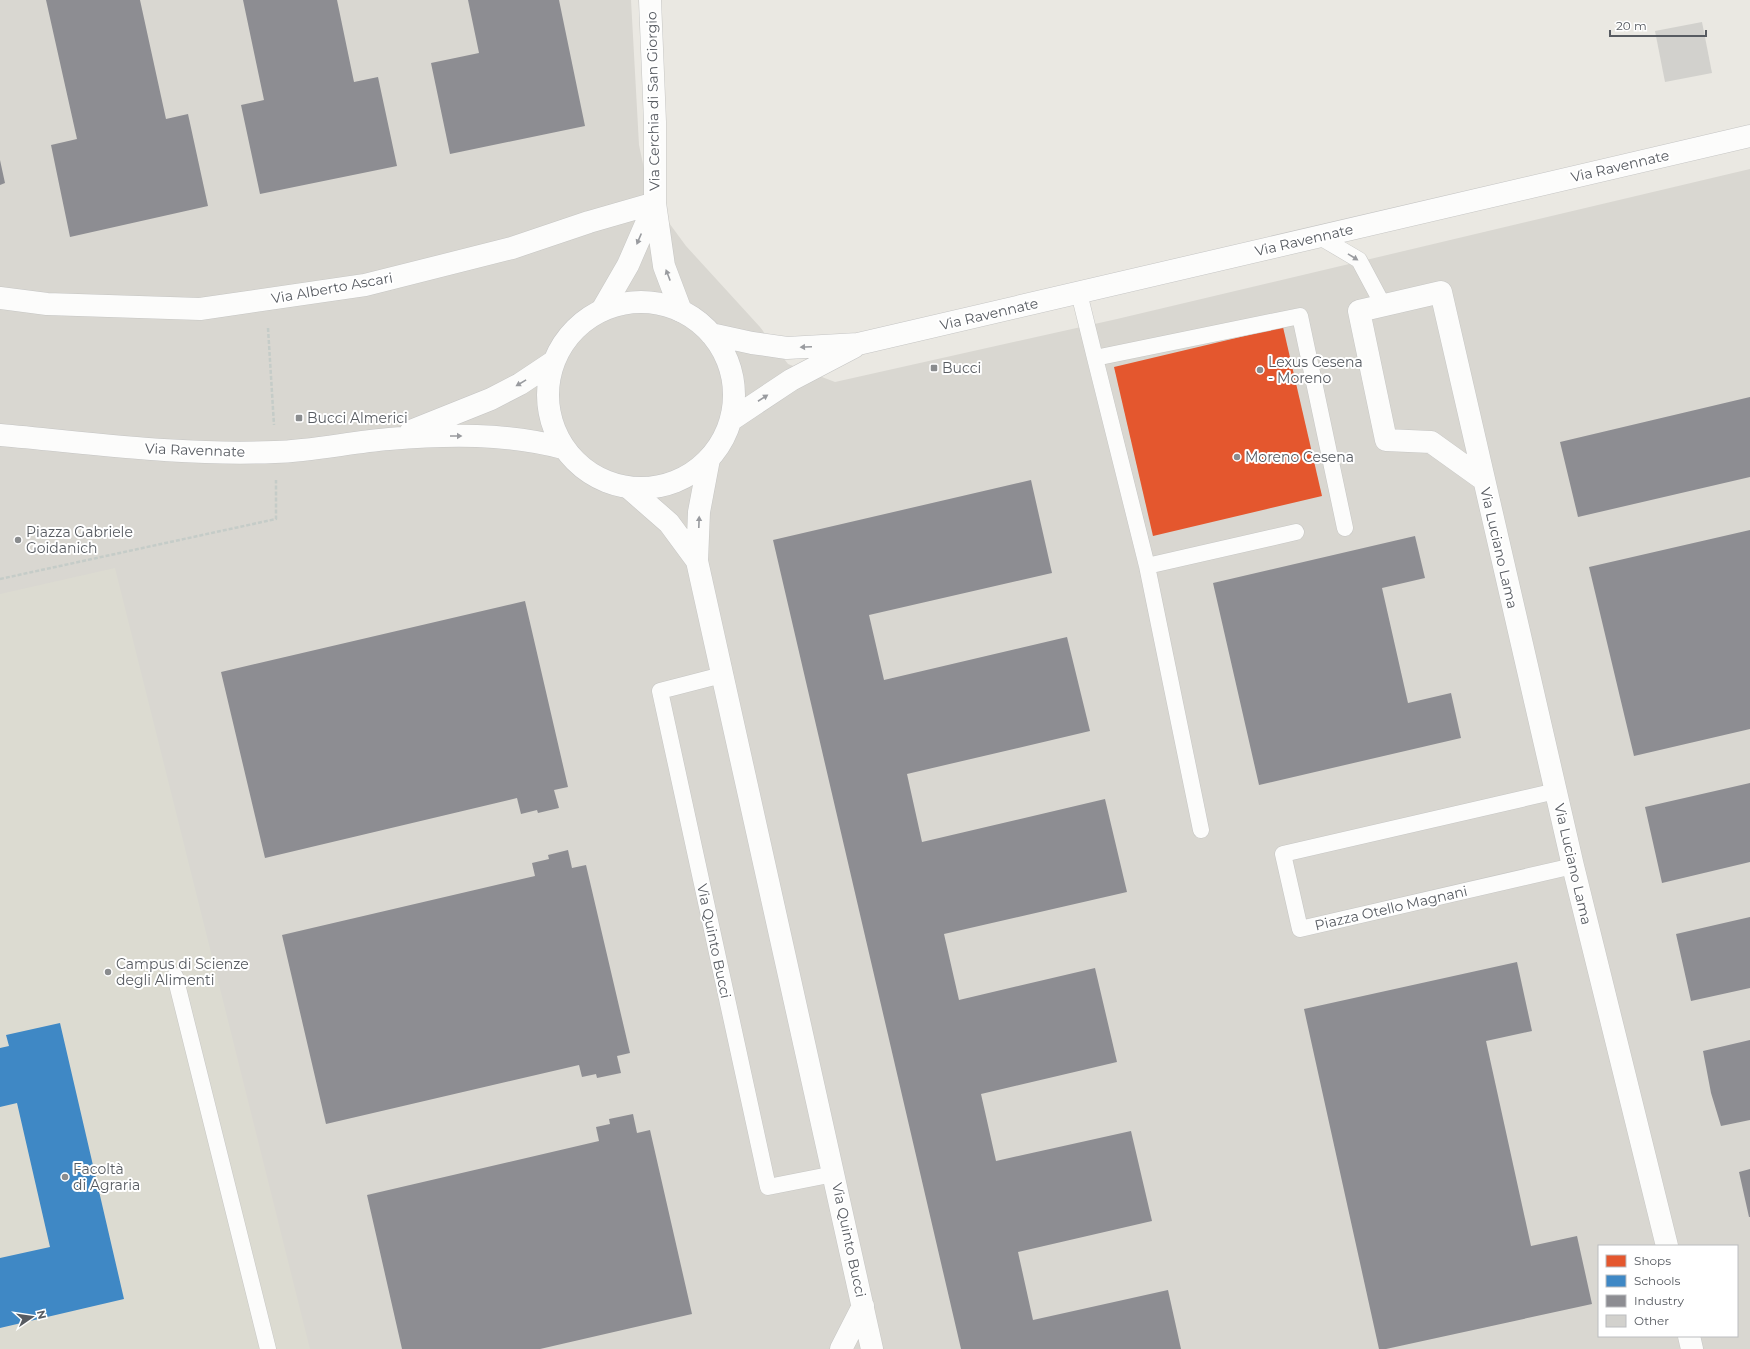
<svg xmlns="http://www.w3.org/2000/svg" width="1750" height="1349" font-family="Montserrat,sans-serif">
	<style>
		.industrial { fill: #d9d7d1; fill-rule: evenodd }
		.education { fill: #dcdbd1 }
		.shops { fill: #e4572e }
		.schools { fill: #3f88c5 }
		.industry { fill: #8d8d92 }
		.building { fill: #d2d1cd }
		.lines { fill: none; stroke-linecap: round; stroke-linejoin: round }
		.lane-casing { stroke: #c6c6c4; stroke-width: 17 }
		.street-casing { stroke: #c6c6c4; stroke-width: 23 }
		.secondary-casing { stroke: #c5c5c4; stroke-width: 23 }
		.path { stroke: #c5ccc8; stroke-width: 2.5; stroke-dasharray: 4 2; stroke-linecap: butt }
		.lane { stroke: #fcfcfb; stroke-width: 16 }
		.street { stroke: #fcfcfb; stroke-width: 22 }
		.secondary { stroke: #fcfcfb; stroke-width: 22 }
		.oneway { fill: #999b9f }
		.poi-dot { fill: #8a8c8e; stroke: #fff; stroke-width: 1.5 }
		.labels { text-anchor: middle; stroke-width: 4; stroke-linejoin: round; paint-order: stroke }
		.street-label { font-size: 14px; fill: #575b61; stroke: #fff }
		.poi-label { font-size: 14px; fill: #575b61; stroke: #fff; text-anchor: start }
	</style>
	<rect width="100%" height="100%" fill="#eae8e2"/>
	<path class="industrial" d="M0,0h631l8,145 11,52 36,49 74,81 28,37 47,18 282,-63 633,-150v1180h-1750zM1599,1246h138v90h-138z"/>
	<path class="education" d="M115,568l195,781h-310v-755z"/>
	<path class="shops" d="M1283,327l39,169 -169,40 -39,-169z"/>
	<path class="schools" d="M60,1023l64,276 -124,29v-70l50,-11 -33,-144 -17,4v-59l9,-2 -3,-11z"/>
	<path class="industry" d="M46,0h94l26,119 22,-5 20,92 -138,31 -19,-92 26,-6z
		M243,0h94l17,82 24,-5 19,89 -137,28 -19,-89 23,-5z
		M468,0h91l26,126 -135,28 -19,-91 48,-10z
		M0,160l5,23 -5,2z
		M1750,397v80l-172,40 -18,-75z
		M1031,480l21,93 -183,42 15,65 183,-43 23,94 -183,43 15,68 183,-43 22,93 -183,42 15,66 136,-32 22,94 -136,32 15,67 135,-30 21,90 -134,31 15,68 135,-30 13,59h-220l-188,-809z
		M1750,530v199l-116,27 -45,-189z
		M1415,536l10,42 -43,10 26,115 43,-10 10,45 -202,47 -46,-202z
		M525,601l43,186 -14,3 5,18 -21,5 -1,-3 -16,4 -4,-16 -252,60 -44,-186z
		M1750,783v79l-88,21 -17,-76z
		M568,850l4,18 14,-3 44,188 -13,3 4,17 -24,5 -1,-4 -14,3 -3,-12 -253,59 -44,-189 253,-59 -3,-13 17,-4 -1,-4z
		M1750,917v71l-59,13 -15,-67z
		M1517,962l15,69 -46,10 45,205 46,-10 15,68 -206,45h-7l-75,-340z
		M1750,1040v80l-29,6 -10,-33 -8,-42z
		M633,1114l4,19 13,-3 42,184 -152,35h-138l-35,-154 232,-54 -3,-14 14,-3 -1,-5z
		M1750,1169v48h-1l-10,-45z"/>
	<path class="building" d="M1702,22l10,51 -47,9 -10,-51z"/>
	<g class="lines">
		<g class="lane-casing">
			<path id="lane" d="M1320,237l39,23 24,45
				M1079,293l16,65 205,-42 45,212
				M1095,358l52,208 54,264
				M1147,566l149,-34
				M722,675l-62,16 108,496 66,-13
				M1556,791l-273,63 17,75 273,-63
				M175,976l93,373"/>
		</g>
		<g class="street-casing">
			<path id="street" d="M650,0l5,122v81l9,63 17,45
				M0,298l47,6 153,5 165,-24 147,-37 77,-26 66,-19
				M602,310l26,-45 27,-62
				M709,459l-10,53 -2,49 175,788
				M1484,480l-53,-38 -45,-2 -27,-129 82,-19 132,574 94,380
				M629,488l40,35 28,38
				M1689,1336l3,13
				M841,1349l22,-43"/>
		</g>
		<g class="secondary-casing">
			<path id="secondary" d="M548 395a93 93 0 1 1 186 0a93 93 0 1 1-186 0Z
				M711,334l41,9 35,5 71,-4 892,-208
				M731,420l60,-40 63,-33
				M411,431l80,-32 29,-15 33,-22
				M0,435c91,8 183,21 275,17 38,-1 76,-10 114,-13 59,-5 117,-6 174,9"/>
		</g>
		<path class="path" d="M268,328l6,97
			M0,579l276,-60v-39"/>
		<use href="#lane" class="lane"/>
		<use href="#street" class="street"/>
		<use href="#secondary" class="secondary"/>
	</g>
	<defs><path id="oneway-solid" d="M-6-.8H1V-3.2L6.5 0L1 3.2V.8H-6Z"/></defs>
	<g class="oneway">
		<use href="#oneway-solid" transform="translate(639 239) rotate(113)"/>
		<use href="#oneway-solid" transform="translate(1353 257) rotate(32)"/>
		<use href="#oneway-solid" transform="translate(668 275) rotate(-111)"/>
		<use href="#oneway-solid" transform="translate(806 347) rotate(177)"/>
		<use href="#oneway-solid" transform="translate(521 383) rotate(149)"/>
		<use href="#oneway-solid" transform="translate(763 398) rotate(-33)"/>
		<use href="#oneway-solid" transform="translate(456 436)"/>
		<use href="#oneway-solid" transform="translate(699 522) rotate(-88)"/>
	</g>
	<g class="poi-dot">
		<rect x="930" y="364" width="8" height="8" rx="2"/>
		<circle cx="1260" cy="370" r="4"/>
		<rect x="295" y="414" width="8" height="8" rx="2"/>
		<circle cx="1237" cy="457" r="4"/>
		<circle cx="18" cy="540" r="4"/>
		<circle cx="108" cy="972" r="4"/>
		<circle cx="65" cy="1177" r="4"/>
	</g>
	<g class="labels">
		<g class="street-label">
			<text transform="translate(653 101) rotate(-91)" y="5">Via Cerchia di San Giorgio</text>
			<text transform="translate(1620 166) rotate(-13)" y="5">Via Ravennate</text>
			<text transform="translate(1304 240) rotate(-13)" y="5">Via Ravennate</text>
			<text transform="translate(332 288) rotate(-10)" y="5">Via Alberto Ascari</text>
			<text transform="translate(989 314) rotate(-13)" y="5">Via Ravennate</text>
			<text transform="translate(195 450) rotate(2)" y="5">Via Ravennate</text>
			<text transform="translate(1499 548) rotate(77)" y="5">Via Luciano Lama</text>
			<text transform="translate(1573 864) rotate(77)" y="5">Via Luciano Lama</text>
			<text transform="translate(1391 908) rotate(-13)" y="5">Piazza Otello Magnani</text>
			<text transform="translate(714 941) rotate(78)" y="5">Via Quinto Bucci</text>
			<text transform="translate(849 1240) rotate(78)" y="5">Via Quinto Bucci</text>
		</g>
		<g class="poi-label">
			<text x="1268" y="367">Lexus Cesena<tspan x="1268" dy="16">- Moreno</tspan></text>
			<text x="942" y="373">Bucci</text>
			<text x="307" y="423">Bucci Almerici</text>
			<text x="1245" y="462">Moreno Cesena</text>
			<text x="26" y="537">Piazza Gabriele<tspan x="26" dy="16">Goidanich</tspan></text>
			<text x="116" y="969">Campus di Scienze<tspan x="116" dy="16">degli Alimenti</tspan></text>
			<text x="73" y="1174">Facoltà<tspan x="73" dy="16">di Agraria</tspan></text>
		</g>
	</g>
	<rect x="1598" y="1245" width="140" height="92" fill="#ffffff" stroke="#bcbdc0"/>
	<rect x="1606" y="1255" width="20" height="12" fill="#e4572e" stroke="#bcbdc0"/>
	<text x="1634" y="1265" font-size="12" fill="#575b61">Shops</text>
	<rect x="1606" y="1275" width="20" height="12" fill="#3f88c5" stroke="#bcbdc0"/>
	<text x="1634" y="1285" font-size="12" fill="#575b61">Schools</text>
	<rect x="1606" y="1295" width="20" height="12" fill="#8d8d92" stroke="#bcbdc0"/>
	<text x="1634" y="1305" font-size="12" fill="#575b61">Industry</text>
	<rect x="1606" y="1315" width="20" height="12" fill="#d2d1cd" stroke="#bcbdc0"/>
	<text x="1634" y="1325" font-size="12" fill="#575b61">Other</text>
	<g transform="translate(32 1317) rotate(77)" stroke="#ffffff" stroke-width="3" paint-order="stroke">
	<path d="M0-3L7 15L0 10L-7 15Z" fill="#575b61"/>
	<text y="-6" font-size="11" font-weight="bold" text-anchor="middle" fill="#575b61">N</text>
	</g>
	<path d="M1610 30v6h96v-6" fill="none" stroke="#575b61" stroke-width="2"/>
	<text x="1616" y="30" font-size="12" fill="#575b61" stroke="#ffffff" stroke-width="3" paint-order="stroke">20 m</text>
</svg>
